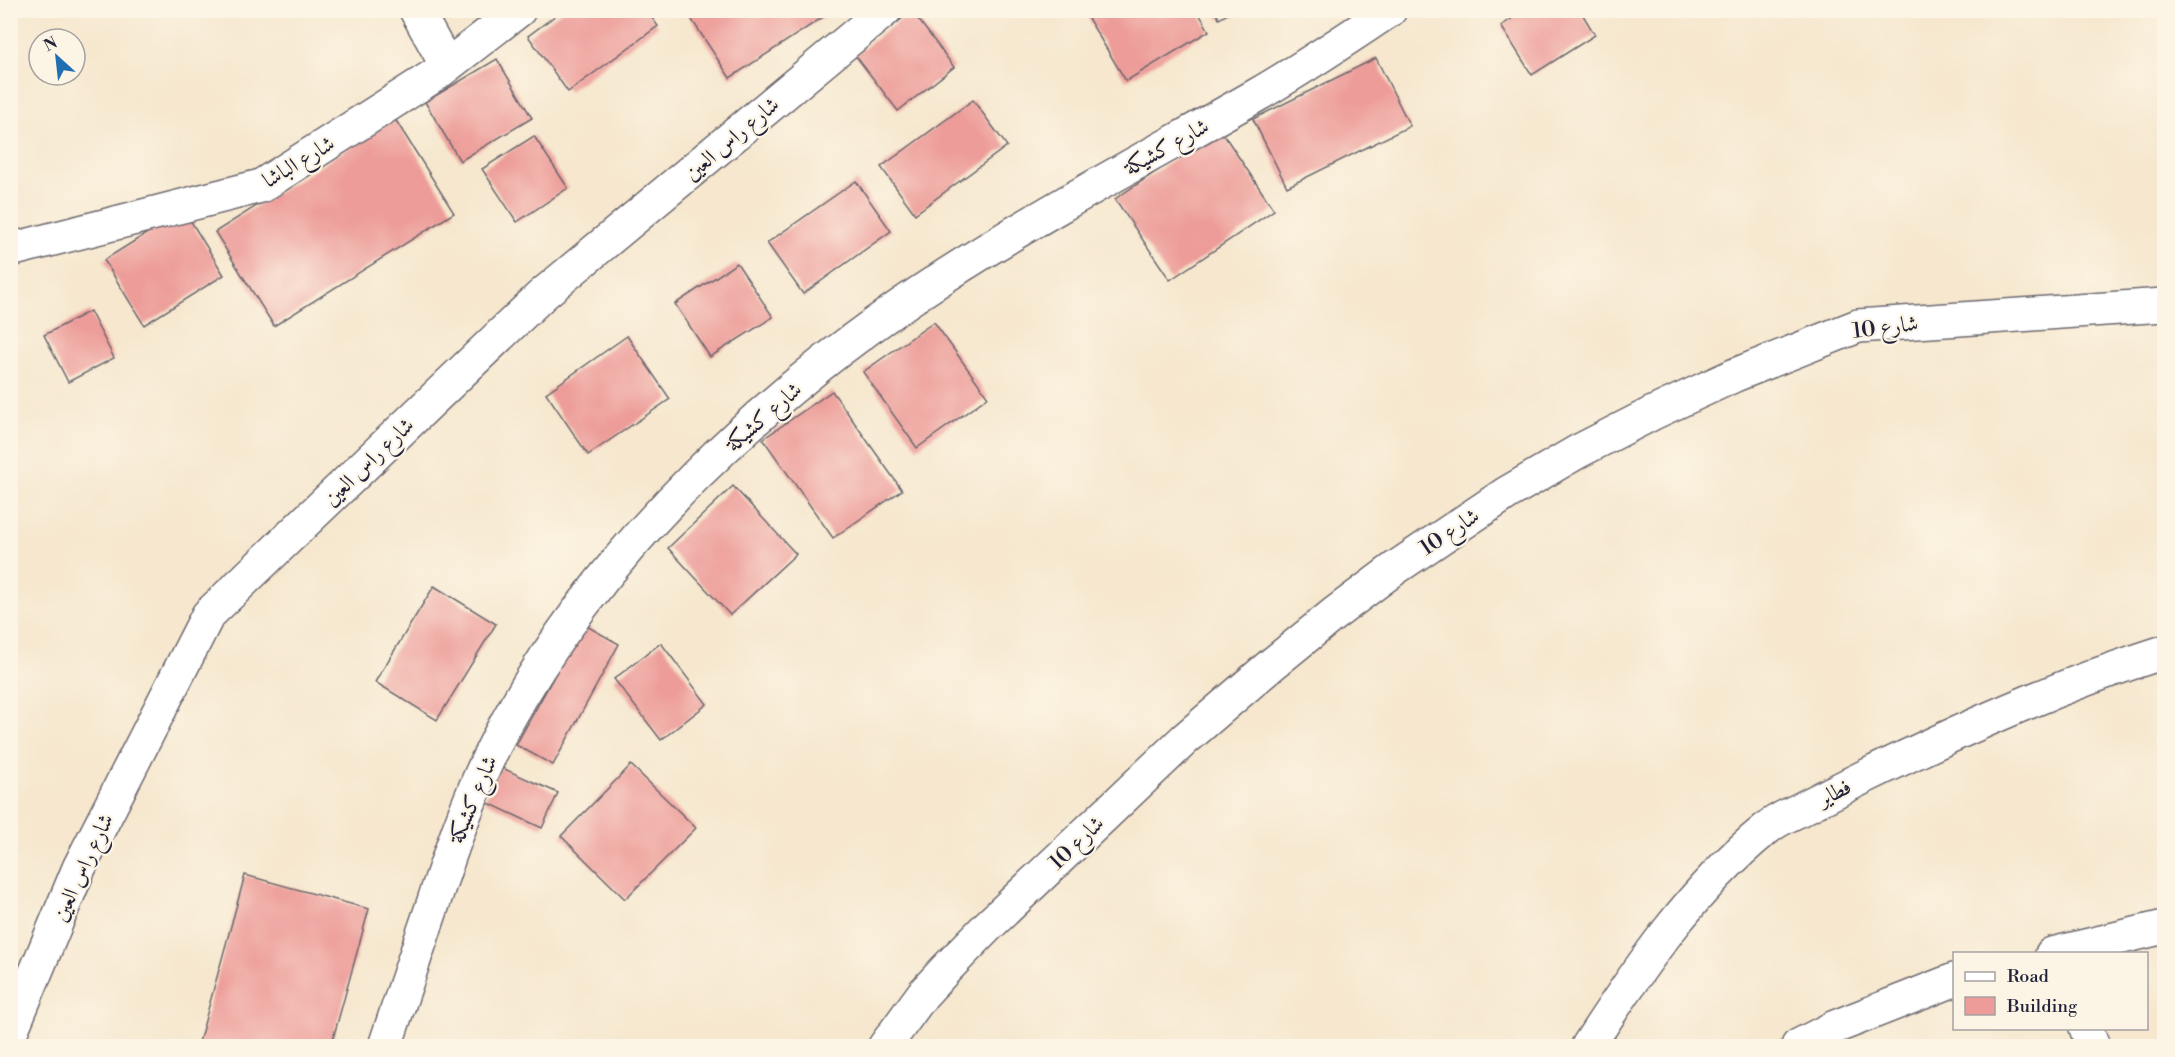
<svg xmlns="http://www.w3.org/2000/svg" width="2175" height="1057" font-family="'Libre Bodoni',Amiri,serif">
	<style>
		.building { fill: #ed9c99 }
		.lines { fill: none; stroke-linecap: round; stroke-linejoin: round }
		.street-casing { stroke: #6c676e; stroke-width: 36 }
		.street { stroke: #fff; stroke-width: 33 }
		.labels { text-anchor: middle; stroke-width: 4.5; stroke-linejoin: round; paint-order: stroke }
		.street-label { font-size: 22px; fill: #22223b; stroke: #fcf5e5 }
	</style>
	<rect width="100%" height="100%" fill="#fcf5e5"/>
	<filter id="ink" filterUnits="userSpaceOnUse"><feTurbulence type="fractalNoise" baseFrequency=".0167" numOctaves="2"/><feDisplacementMap in="SourceGraphic" scale="12" xChannelSelector="R" yChannelSelector="G"/><feConvolveMatrix kernelMatrix="1 2 1 2 8 2 1 2 1" color-interpolation-filters="sRGB"/></filter>
	<filter id="wash" filterUnits="userSpaceOnUse"><feTurbulence type="fractalNoise" baseFrequency=".008" numOctaves="4" result="noise"/><feDisplacementMap in="SourceGraphic" scale="24" xChannelSelector="R" yChannelSelector="G"/><feGaussianBlur stdDeviation="1.35" result="paint"/><feColorMatrix in="noise" values="0 0 0 0 0 0 0 0 0 0 0 0 0 0 0 0 0 1.4 0 .05"/><feComposite in="paint" operator="in"/></filter>
	<g filter="url(#wash)">
		<rect width="100%" height="100%" fill="#f6e7ce"/>
		<g id="blocks">
			<path class="building" d="M563,10h83l12,16 -90,66 -40,-56z
				M694,10h140l-104,68 -42,-64z
				M1083,10h114l12,21 -83,50z
				M1215,10h20l-16,9z
				M1525,10h55l15,25 -63,40 -31,-49z
				M912,11l42,56 -56,44 -43,-56z
				M1376,58l34,68 -123,61 -34,-68z
				M497,59l35,59 -72,43 -35,-59z
				M973,100l34,46 -92,68 -34,-47z
				M395,119l59,94 -180,113 -59,-94z
				M1220,129l54,81 -104,70 -55,-81z
				M534,136l34,52 -51,34 -35,-53z
				M856,181l35,50 -88,63 -36,-51z
				M184,210l40,65 -80,50 -40,-65z
				M737,263l36,54 -63,40 -35,-53z
				M90,311l24,47 -46,24 -24,-47z
				M934,322l54,75 -71,51 -54,-76z
				M627,336l43,63 -82,56 -42,-62z
				M832,391l70,99 -69,48 -70,-99z
				M733,486l63,68 -66,61 -62,-67z
				M434,586l62,38 -59,96 -62,-38z
				M583,624l36,20 -66,121 -37,-20z
				M661,643l46,61 -46,36 -47,-61z
				M631,765l65,63 -71,71 -64,-63z
				M500,767l58,26 -16,35 -58,-27z
				M245,875l124,34 -38,137h-133z"/>
		</g>
	</g>
	<g filter="url(#ink)">
		<use href="#blocks" fill-opacity="0" stroke="#6c676e" stroke-width="1.5"/>
		<g class="lines">
			<g class="street-casing">
				<path id="street" d="M416,10l31,56
					M10,250l251,-64 174,-111 84,-65
					M2052,954l112,-27
					M2086,1028l7,18
					M10,1034l69,-166 129,-253 334,-320 343,-285
					M385,1046c16,-47 32,-95 48,-142 20,-60 40,-119 70,-175 97,-182 269,-342 442,-453 101,-65 207,-121 312,-181 45,-26 89,-56 133,-85
					M885,1046l38,-52 23,-25 41,-42 198,-188 85,-73 64,-52 60,-45 113,-76 70,-41 76,-39 82,-38 123,-49 306,-21
					M1588,1046c50,-77 105,-158 178,-217 10,-9 23,-14 35,-20 21,-11 41,-21 61,-31 98,-48 198,-93 302,-126
					M1798,1046l37,-19 119,-47"/>
			</g>
			<use href="#street" class="street"/>
		</g>
	</g>
	<g class="labels">
		<g class="street-label">
			<text transform="translate(731 138) rotate(-40)" y="8">شارع راس العين</text>
			<text transform="translate(1166 146) rotate(-29)" y="8">شارع كشيكة</text>
			<text transform="translate(298 161) rotate(-31)" y="8">شارع الباشا</text>
			<text transform="translate(1885 326) rotate(-7)" y="8">شارع 10</text>
			<text transform="translate(763 416) rotate(-41)" y="8">شارع كشيكة</text>
			<text transform="translate(368 461) rotate(-44)" y="8">شارع راس العين</text>
			<text transform="translate(1449 531) rotate(-34)" y="8">شارع 10</text>
			<text transform="translate(1834 792) rotate(-27)" y="8">فطاير</text>
			<text transform="translate(472 799) rotate(-67)" y="8">شارع كشيكة</text>
			<text transform="translate(1076 842) rotate(-44)" y="8">شارع 10</text>
			<text transform="translate(82 867) rotate(-65)" y="8">شارع راس العين</text>
		</g>
	</g>
	<rect width="2175" height="1057" fill="none" stroke="#fcf5e5" stroke-width="36"/>
	<rect x="1953" y="952" width="195" height="78" fill="#fcf5e5" stroke="#a5a1a1" stroke-width="1.5"/>
	<rect x="1965" y="972" width="30" height="9" fill="#ffffff" stroke="#a5a1a1" stroke-width="1.5"/>
	<text x="2007" y="982" font-size="18" fill="#22223b">Road</text>
	<rect x="1965" y="997" width="30" height="18" fill="#ed9c99" stroke="#a5a1a1" stroke-width="1.5"/>
	<text x="2007" y="1012" font-size="18" fill="#22223b">Building</text>
	<g transform="translate(57 57) rotate(333)"><circle r="28" fill="#fcf5e5" stroke="#a5a1a1" stroke-width="1.5"/>
	<path d="M0-4.5L10 22L0 15L-10 22Z" fill="#1f6fb2"/>
	<text y="-9" font-size="16" font-weight="bold" text-anchor="middle" fill="#22223b">N</text>
	</g>
</svg>
